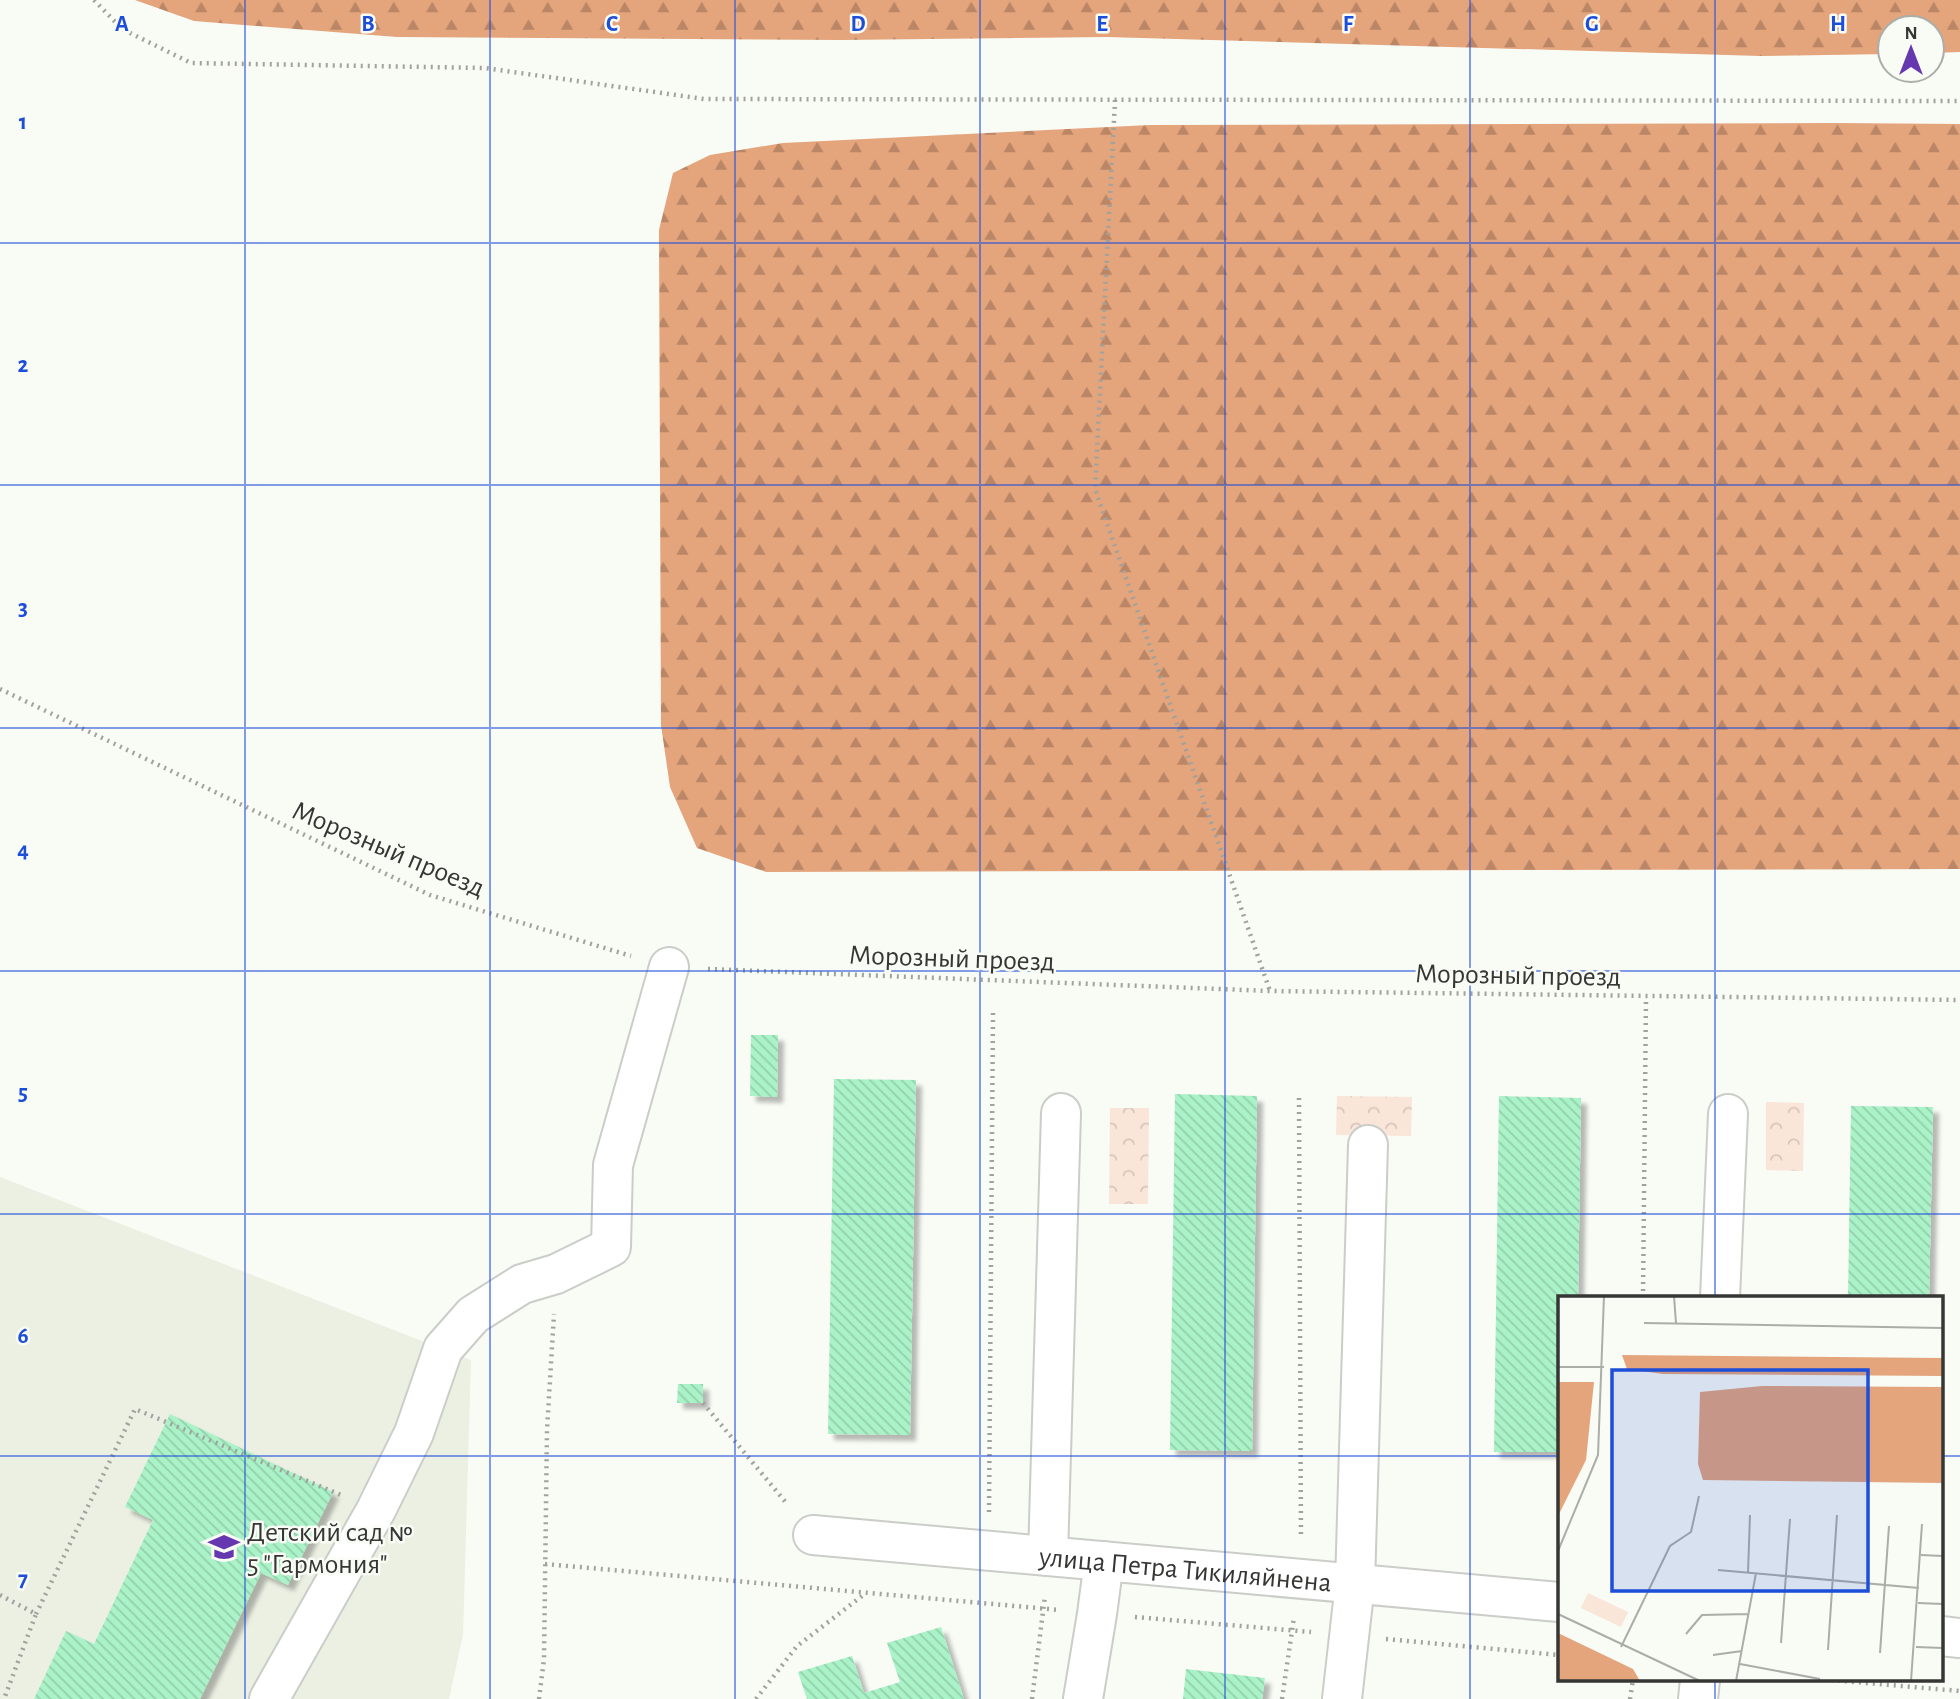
<svg xmlns="http://www.w3.org/2000/svg" width="1960" height="1699" font-family="'Alegreya Sans',sans-serif">
	<style>
		.built { fill: #ecf0e3 }
		.forest { fill: url(#forest-firs) }
		.park { fill: url(#park-crowns) }
		.building { fill: url(#building-back-hatch); filter: url(#shadow) }
		.lines { fill: none; stroke-linecap: round; stroke-linejoin: round }
		.minor-casing { stroke: #cbcdc8; stroke-width: 42 }
		.path { stroke: #a0a29d; stroke-width: 4.5; stroke-dasharray: 2 5; stroke-linecap: butt }
		.minor { stroke: #fff; stroke-width: 38 }
		.grid { fill: none; stroke: #1d4ed8; stroke-width: 2; stroke-opacity: 0.55 }
		.labels { text-anchor: middle; stroke-width: 5; stroke-linejoin: round; paint-order: stroke }
		.street-label { font-size: 28px; fill: #363735; stroke: #f9fbf5 }
		.poi-label { font-size: 28px; fill: #363735; stroke: #f9fbf5; text-anchor: start }
		.inset-road { fill: none; stroke: #abada8; stroke-width: 2 }
		.view { fill: #1d4ed8; fill-opacity: 0.15; stroke: #1d4ed8; stroke-width: 3.5 }
		.inset-edge { fill: none; stroke: #363735; stroke-width: 3.5 }
		.grid-label { font-size: 23px; text-anchor: middle; font-weight: bold; fill: #1d4ed8; stroke: #f9fbf5; stroke-width: 5; stroke-linejoin: round; paint-order: stroke }
	</style>
	<defs>
		<pattern id="forest-firs" width="22" height="20" patternUnits="userSpaceOnUse" patternTransform="scale(1.75)"><rect width="22" height="20" fill="#e4a47c"/><path d="M5 1l3.5 6h-7zM16 11l3.5 6h-7z" fill="#ba8666"/></pattern>
		<pattern id="park-crowns" width="20" height="18" patternUnits="userSpaceOnUse" patternTransform="scale(1.75)"><rect width="20" height="18" fill="#fae5d9"/><path d="M2 6a3 3 0 1 1 6 0M12 15a3 3 0 1 1 6 0" fill="none" stroke="#d7c5bb"/></pattern>
		<pattern id="building-back-hatch" width="6" height="6" patternUnits="userSpaceOnUse" patternTransform="scale(1.75)"><rect width="6" height="6" fill="#aaf2c7"/><path d="M-1 5l2 2M0 0l6 6M5-1l2 2" fill="none" stroke="#93d0ac"/></pattern>
		<filter id="shadow"><feDropShadow dx="6" dy="6" stdDeviation="2" flood-color="#0004"/></filter>
	</defs>
	<rect width="100%" height="100%" fill="#f9fbf5"/>
	<path class="built" d="M0,1177l471,183 -8,275 -14,64h-449z"/>
	<path class="forest" d="M135,0h1825v52l-28,1v-25h-42v26l-129,2 -654,-19 -266,3 -444,-3 -203,-16z
		M1833,123l127,1v745l-1194,3 -69,-24 -27,-61 -9,-62 -2,-495 14,-57 37,-18 73,-12 367,-18z"/>
	<path class="park" d="M1337,1096l75,1 -1,39 -75,-1z
		M1766,1102l38,1 -1,68 -37,-1z
		M1110,1108h39l-1,96h-39z"/>
	<path class="building" d="M751,1035h27l-1,62 -27,-1z
		M834,1079l82,1 -6,355 -82,-1z
		M1175,1094l82,2 -5,355 -82,-1z
		M1499,1096l82,2 -3,200h-19v154h-65z
		M1851,1106l82,1 -4,191h-81z
		M678,1384h25v19h-26z
		M170,1414l163,78 -45,93 -27,-12 -61,126h-166l32,-68 28,13 59,-124 -28,-13z
		M941,1627l23,72h-157l-9,-27 54,-16 12,37 36,-11 -13,-39z
		M1186,1669l79,9 -3,21h-79z"/>
	<g class="lines">
		<g class="minor-casing">
			<g id="minor">
				<path d="M1720,1298l8,-184"/>
				<path id="s1" d="M813,1535l746,67"/>
				<path d="M1048,1556l13,-443"/>
				<path d="M1941,1636l19,2"/>
				<path d="M269,1699l107,-189 38,-77 29,-84 30,-34 49,-31 34,-10 55,-27 2,-82 56,-198"/>
				<path d="M1083,1699l14,-85 7,-53"/>
				<path d="M1342,1699l13,-115 13,-439"/>
				<path d="M1698,1699l2,-19"/>
			</g>
		</g>
		<path class="path" d="M94,0l28,29 69,34 294,5 219,31 1256,2
			M1115,100l-20,389 175,502
			M0,689l430,206 201,61
			M708,969l562,22 690,9
			M1299,1098l2,441
			M1643,1298l3,-301
			M703,1403l85,102
			M989,1512l4,-500
			M545,1564l515,46
			M0,1595l36,19 -32,85
			M36,1614l99,-205 206,86
			M1135,1617l176,15
			M1386,1639l173,16
			M1831,1680l129,11
			M539,1699l5,-40 3,-229 7,-116
			M756,1699l41,-53 69,-53
			M1032,1699l13,-103
			M1282,1699l12,-82
			M1630,1699l3,-19"/>
		<use href="#minor" class="minor"/>
	</g>
	<path class="grid" d="M245,0v1699M490,0v1699M735,0v1699M980,0v1699M1225,0v1699M1470,0v1699M1715,0v1298M0,243h1960M0,485h1960M0,728h1960M0,971h1960M0,1214h1960M0,1456h1559M1941,1456h19M1715,1680v19"/>
	<defs>
		<g id="school-bare" transform="scale(2.415)"><path d="M0-5L7-2L0 1L-7-2ZM-4 1L0 2.5L4 1V4Q0 6-4 4Z" fill="#6538af" stroke="#f9fbf5" stroke-width="2.5" paint-order="stroke"/></g>
	</defs>
	<g fill-rule="evenodd">
		<use href="#school-bare" x="224" y="1547"/>
	</g>
	<g class="labels">
		<g class="street-label">
			<text transform="translate(389 848) rotate(23)" y="10">Морозный проезд</text>
			<text transform="translate(952 957) rotate(2)" y="10">Морозный проезд</text>
			<text transform="translate(1518 974) rotate(1)" y="10">Морозный проезд</text>
			<text dy="10" stroke="none"><textPath href="#s1" startOffset="374">улица Петра Тикиляйнена</textPath></text>
		</g>
		<g class="poi-label">
			<text x="247" y="1541">Детский сад №<tspan x="247" dy="32">5 "Гармония"</tspan></text>
		</g>
	</g>
	<g transform="translate(1558 1296)">
		<rect width="385" height="385" fill="#f9fbf5"/>
		<path d="M30,297l40,19 -7,15 -40,-19z" fill="#fae5d9"/>
		<path d="M64,59l321,3v18l-280,-2 -36,-5zM0,86h36l-8,78 -28,56zM204,90l181,1v96l-240,-3 -5,-16 2,-72zM0,337l75,36 7,12h-82z" fill="#e4a47c"/>
		<path class="inset-road" d="M116,0l2,27M86,27l299,5M0,71h46M0,255l40,-96 6,-159M363,259l22,1M160,274l201,18M190,277l2,-58M360,307l25,1M0,318l142,67M128,338l16,-19 47,-1M223,347l9,-124M63,351l49,-101 21,-14 8,-36M358,351l27,1M270,354l9,-135M322,357l9,-127M155,359l29,-4M182,368l80,15M178,385l20,-108M353,385l11,-157"/>
		<path class="view" d="M54,74h256v221h-256z"/>
		<rect width="385" height="385" class="inset-edge"/>
	</g>
	<g class="grid-label">
		<text x="122" y="31">A</text>
		<text x="368" y="31">B</text>
		<text x="612" y="31">C</text>
		<text x="858" y="31">D</text>
		<text x="1102" y="31">E</text>
		<text x="1348" y="31">F</text>
		<text x="1592" y="31">G</text>
		<text x="1838" y="31">H</text>
		<text x="23" y="129">1</text>
		<text x="23" y="372">2</text>
		<text x="23" y="615">3</text>
		<text x="23" y="857">4</text>
		<text x="23" y="1100">5</text>
		<text x="23" y="1343">6</text>
		<text x="23" y="1586">7</text>
	</g>
	<g transform="translate(1911 49)"><circle r="33" fill="#f9fbf5" stroke="#abada8" stroke-width="2"/>
	<path d="M0-5L12 26L0 18L-12 26Z" fill="#6538af"/>
	<text y="-10" font-size="19" font-weight="bold" text-anchor="middle" fill="#363735">N</text>
	</g>
</svg>
